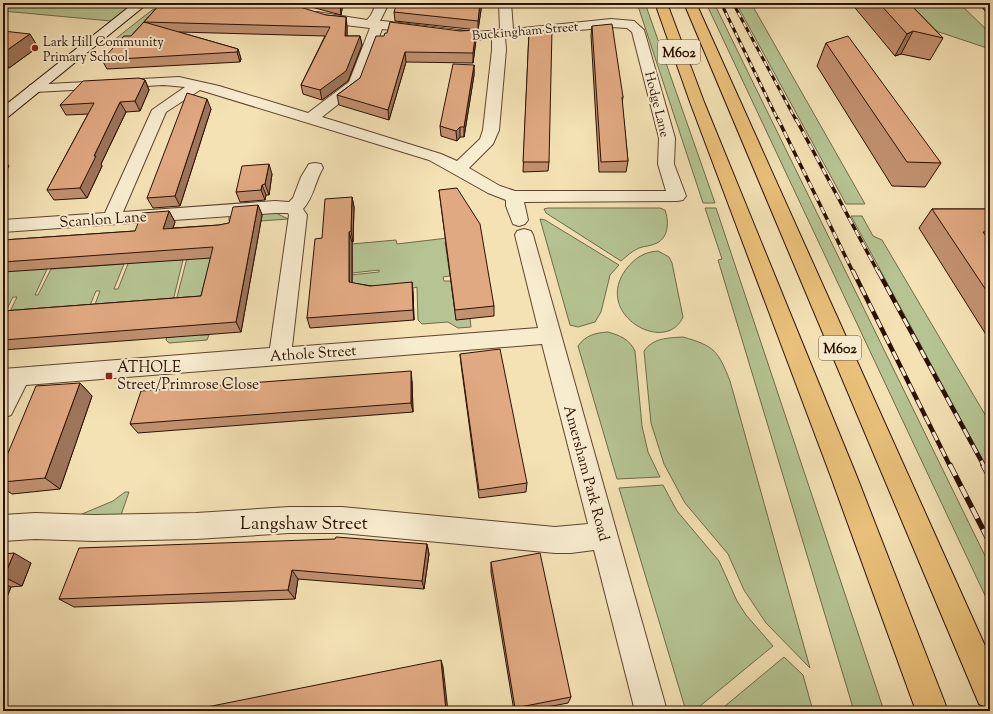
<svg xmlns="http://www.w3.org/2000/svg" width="993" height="714" font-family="'Sorts Mill Goudy',serif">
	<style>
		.green { fill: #b5c492; stroke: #706a49 }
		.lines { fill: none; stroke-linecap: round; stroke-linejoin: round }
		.street-casing { stroke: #5d442d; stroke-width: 2 }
		.secondary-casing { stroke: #2b1000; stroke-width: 2 }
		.primary-casing { stroke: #2b1000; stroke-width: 2 }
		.highway-casing { stroke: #2b1000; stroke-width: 2 }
		.street { fill: #f8eccf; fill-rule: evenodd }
		.secondary { fill: #f8eccf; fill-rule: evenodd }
		.primary { fill: #eac17a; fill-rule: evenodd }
		.highway { fill: #eac17a; fill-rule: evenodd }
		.rail-far3-casing { stroke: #2b1000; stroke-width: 3 }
		.rail-far2-casing { stroke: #2b1000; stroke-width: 3.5 }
		.rail-far1-casing { stroke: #2b1000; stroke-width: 4.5 }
		.rail-casing { stroke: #2b1000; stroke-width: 5.5 }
		.rail-far3 { stroke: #f8eccf; stroke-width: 2; stroke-dasharray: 5.5; stroke-linecap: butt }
		.rail-far2 { stroke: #f8eccf; stroke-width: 2.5; stroke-dasharray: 7; stroke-linecap: butt }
		.rail-far1 { stroke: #f8eccf; stroke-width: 3; stroke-dasharray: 9; stroke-linecap: butt }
		.rail { stroke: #f8eccf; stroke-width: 4; stroke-dasharray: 12; stroke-linecap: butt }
		.wall { fill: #c29170; stroke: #2b1000 }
		.shaded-wall { fill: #9e765b; stroke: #2b1000 }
		.building { fill: #e1a982; stroke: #2b1000 }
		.poi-dot { fill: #8f2418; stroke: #f8eccf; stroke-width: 1.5 }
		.labels { text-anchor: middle; stroke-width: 4; stroke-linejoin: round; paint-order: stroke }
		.far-street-label { font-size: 13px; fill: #2b1000; stroke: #f8eccf }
		.far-poi-label { font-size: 13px; fill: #2b1000; stroke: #f8eccf; text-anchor: start }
		.shield { fill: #f8eccf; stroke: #68523e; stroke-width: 1 }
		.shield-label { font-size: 14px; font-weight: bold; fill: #2b1000 }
		.street-label { font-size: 15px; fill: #2b1000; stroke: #f8eccf }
		.poi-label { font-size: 15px; fill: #2b1000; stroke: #f8eccf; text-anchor: start }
		.near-street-label { font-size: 18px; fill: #2b1000; stroke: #f8eccf }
	</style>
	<rect width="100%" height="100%" fill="#f4e2b5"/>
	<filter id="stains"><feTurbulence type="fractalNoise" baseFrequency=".005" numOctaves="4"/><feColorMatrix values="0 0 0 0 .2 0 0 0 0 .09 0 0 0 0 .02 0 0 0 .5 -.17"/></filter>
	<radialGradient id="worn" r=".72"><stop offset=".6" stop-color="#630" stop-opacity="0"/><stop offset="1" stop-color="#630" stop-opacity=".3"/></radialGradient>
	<path class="green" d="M3,3h132l-24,18 -108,-10z
		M637,3h8l70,200h-12z
		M706,3h10l2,3 -2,1 274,559v40z
		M736,3h15l114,201h-19z
		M896,3h63l31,30v16l-51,-17 -16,-8z
		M162,7l-30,33h-18l38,-30z
		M548,208h112l5,2c4,11 4,27 -8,33 -6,3 -12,3 -18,5 -7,3 -12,8 -18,13l-75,-48 -2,-4z
		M705,208h11l168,503h-30l-136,-451 4,-1z
		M276,213l12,6 -55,4 -4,-2v-6z
		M851,216h11l11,20 9,4 108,183v50z
		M540,219l5,1 74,45 -9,10 -9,37 -6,10 -17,5 -8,-2z
		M223,233l-23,102h9l-2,5 -38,3 -3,-3 21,-82z
		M456,237l1,3 -12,2 5,34 -7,1 1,4h7l5,39 14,-2 1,9 -13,1 -10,-6 -26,2 -4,-4 -1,-33 -4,1v4l-101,-13 67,-7v-2l-27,3v-27l-35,3 1,-2 78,-7 1,4z
		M658,251l11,6 3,6 11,54c-17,39 -92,-3 -56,-49 8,-10 17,-16 31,-17z
		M183,260l-12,49 -80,6 9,-24h-4l-10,24 -81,7 12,-25h-4l-10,20v-44l5,-1 2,-2 38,-3 -13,28h3l13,-26 73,-5 -10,25h4l11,-28z
		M608,332c13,4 21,7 27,19l7,75 6,26 12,25 -43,2 -39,-133c8,-11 17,-13 30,-14z
		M683,337c32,9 35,14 47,44l80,287 -44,-45 -22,-33 -16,-36 -43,-51 -21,-39 -13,-41 -7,-72c9,-13 23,-13 39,-14z
		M663,485l14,26 42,50 18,40 9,14 27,31 -79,65h-8l-67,-223z
		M125,492h4l-8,23 -7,4 -32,-5 31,-13z
		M784,657l19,18 10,36h-94z"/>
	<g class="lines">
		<g class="street-casing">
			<path id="street" d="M203,3h96l-11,7 -79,-3z
				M377,3h12l-9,18h3l93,11 24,-2 -1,-27h12l2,26 98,-10 23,2 10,9 31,108 -1,26 12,32 -3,4 -6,1 -153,1 4,18 -3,4 -6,2 -6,-2 -7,-18v-6l-18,-7 -59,-33 -229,-70 -34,22 -43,100 152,-11 14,1 4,-4 8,-21 8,-13 6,-1 6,1 2,4c-8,13 -9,29 -20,41l4,6 -15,132 246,-19 -23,-93 2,-4 7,-2 7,2 2,4 134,476h-32l-41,-161 -23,3h-16l-213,-20h-53l-93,6 -102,2 -59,-2 -32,2v-26l32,-2 59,2 102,-2 93,-6h53l213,20 33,-3 -46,-180 -516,41 -15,30 -8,3v-49l267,-21 19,-133 -1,-2h-13l-272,19v-12l102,-7 47,-103 33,-23 -21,-2 -129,7 -5,-1 -2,-3 2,-3 149,-8 40,9 89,27 41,-31 21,-54 -42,-5 -15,-4 -2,-3 6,-4 50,8 4,-5zM611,27l16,1 5,4 27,106 -1,26 8,27h-151l-15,-5 -31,-18 24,-24 6,-14 7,-80 -1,-13zM382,29l94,11 16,-2v12l-9,80 -3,9 -23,22 -16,-7 -119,-37 38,-30z"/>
		</g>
		<g class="secondary-casing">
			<path id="secondary" d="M134,3h14l-140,114 -5,2v-12z"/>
		</g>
		<g class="primary-casing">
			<path id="primary" d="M979,3h11v9l-4,-1z"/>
		</g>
		<g class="highway-casing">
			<path id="highway" d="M655,3h12l37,99 153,375 91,234h-32l-85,-234 -141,-375z
				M684,3h12l294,654v52l-11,-5z"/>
		</g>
		<use href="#street" class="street"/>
		<use href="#secondary" class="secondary"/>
		<use href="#primary" class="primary"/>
		<use href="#highway" class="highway"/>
		<g class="rail-far3-casing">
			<path id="rail-far3" d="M721,3l57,117
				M733,3l63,117"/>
		</g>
		<g class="rail-far2-casing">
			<path id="rail-far2" d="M778,119l75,153
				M796,119l82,153"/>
		</g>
		<g class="rail-far1-casing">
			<path id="rail-far1" d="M853,271l97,195
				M878,271l106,195"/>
		</g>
		<g class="rail-casing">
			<path id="rail" d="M950,465l40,78
				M983,465l7,13"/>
		</g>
		<use href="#rail-far3" class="rail-far3"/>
		<use href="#rail-far2" class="rail-far2"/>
		<use href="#rail-far1" class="rail-far1"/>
		<use href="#rail" class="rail"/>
	</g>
	<path class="wall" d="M161,3l165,12 20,2 1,10v9h13l2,9 -14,36 -26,19 -19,-6 -2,-9 24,-49 -146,-4 59,17 3,10 -1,3 -133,7 -5,-9 29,-24z
		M300,3h43l-2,12 -41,-11z
		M482,3l-4,27 -83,-9 -1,-9z
		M851,3h58l34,35 -13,22 -29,-6 -6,2z
		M592,26l31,71 -1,6 6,58 -2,11h-27l-8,-137z
		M476,30v10l-3,23 -67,-1 -17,58 -50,-15 -2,-10 23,-17 24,-42 76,-5z
		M3,31l35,16 -29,21h-6z
		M529,32l20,130 -1,9 -25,1z
		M826,43l115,120 -16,24 -33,-1 -75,-120z
		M990,57v10l-4,-4z
		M474,65v10l-10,62h-4l-3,4 -16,-5 -1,-10z
		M145,80l4,10 -9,21 -14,1 -25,52 1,2 -15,32 -33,2 -7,-10 41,-76 -22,1 -6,-10z
		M211,109l-31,97 -27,2 -6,-10z
		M272,174l-3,21h-3l-1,5 -25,2 -4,-10z
		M439,190l55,116v10l-38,4z
		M352,197l2,10 -1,35h-1v41l61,9 1,28 -104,8 -3,-10z
		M258,205l4,10 -21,117 -238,18v-39l198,-15 10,-38 -208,14v-32l132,-9 34,-20 6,11 -2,6 46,-3 10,-2z
		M932,209h58v132l-71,-113z
		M460,354l67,129 -1,9 -47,6 -18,-134z
		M412,381l1,31 -275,21 -8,-9z
		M80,383l12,13 -32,93 -48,5 -9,-6v-23z
		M427,544l2,10 -5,35 -126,-10 -3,20 -221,8 -15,-8z
		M3,554l28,9 -9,23 -11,1 -8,20z
		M491,562l80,135 -3,6 -41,8h-13l-23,-139z"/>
	<path class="shaded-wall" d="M340,3h3l-2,12 -1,-9z
		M480,3h2l-4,27v-9z
		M346,17l1,10v18l-2,-9z
		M476,30v10l-3,23v-10z
		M913,31l-12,23 -6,2 12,-22z
		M30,34l8,13 -29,21 -6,-10v-5z
		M360,36l2,9 -14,36 -26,19 -2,-10z
		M238,49l3,10 -1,3 -3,-10z
		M405,52l1,10 -17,58 -1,-10z
		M474,65v10l-10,62v-10z
		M145,80l4,10 -9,21 -5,-10z
		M207,99l4,10 -31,97 -5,-10z
		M120,102l6,10 -25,52 1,2 -15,32 -7,-10 14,-32z
		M460,127v10l-3,4 -1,-10z
		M3,158l6,8 -6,11z
		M269,164l3,10 -3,21 -4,-11z
		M262,185l4,10 -1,5 -4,-10z
		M352,197l2,10 -1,35 -2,-11z
		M258,205l4,10 -21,117 -5,-10z
		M169,211l6,11 -6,17 -6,-10z
		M349,232l3,10v50l-3,-10z
		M412,282l1,10 1,28 -1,-10z
		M411,371l1,10 1,31 -2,-9z
		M80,383l12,13 -32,93 -15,-11z
		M427,544l2,10 -5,35 -2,-8z
		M14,553l17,10 -9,23 -18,-9z
		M292,570l6,9 -3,20 -7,-9z
		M3,583l8,4 -8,20z
		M441,660l2,7 5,44h-2z"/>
	<path class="building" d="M161,3h126l39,12 20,2 -1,19h15l-14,35 -26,19 -19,-5 29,-58 -186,-5z
		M329,3h11v3z
		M397,3h83l-2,18 -84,-9z
		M879,3h30l34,35 -30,-7 -6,3z
		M144,22l94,27 -1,3 -135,8 22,-24h7z
		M390,22l70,9 16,-1 -3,23 -68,-1 -17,58 -51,-15 23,-17 16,-42h8l1,-3h2z
		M612,24l11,73h-1l6,64 -27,1 -9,-136z
		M552,30l-3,132h-26l6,-130z
		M3,31l27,3 -27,19z
		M848,36l93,127 -34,-1 -81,-119z
		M453,64l21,1 -10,62h-4l-4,4 -16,-5z
		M139,78l6,2 -10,21 -15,1 -26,54h2l-16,32 -33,2 47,-87 -34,2 23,-24z
		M187,93l20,6 -32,97 -28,2z
		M269,164l-4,20 -3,1 -1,5 -25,2 6,-26z
		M457,188l23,36 14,82 -39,4 -16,-120z
		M352,197l-1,34 -2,1v50l21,4 42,-4 1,28 -106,8 8,-79 7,-1 3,-39z
		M258,205l-22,117 -233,18v-29l198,-15 12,-49 -210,15v-22l132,-9 7,-18 27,-2 -6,18 56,-4 10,-2 4,-16z
		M932,209h58v23h-7l7,10v54z
		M500,349l27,134 -48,7 -19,-136z
		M411,371v32l-281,21 11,-33z
		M80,383l-35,95 -42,4v-17l33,-79z
		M336,537l91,7 -5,37 -130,-11 -4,20 -229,9 20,-51 256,-9z
		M14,553l-10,24h-1v-23z
		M540,553l31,144 -56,11 -24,-146z
		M441,660l5,51h-259z"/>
	<g class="poi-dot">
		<circle cx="35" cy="48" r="4"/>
		<rect x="105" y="372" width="8" height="8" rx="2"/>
	</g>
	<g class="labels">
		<g class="far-street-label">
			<text transform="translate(525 30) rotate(-5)" y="5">Buckingham Street</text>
			<text transform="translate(658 104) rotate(76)" y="5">Hodge Lane</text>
		</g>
		<g class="far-poi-label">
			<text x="43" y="46">Lark Hill Community<tspan x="43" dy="15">Primary School</tspan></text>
		</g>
		<g class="shield">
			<rect x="658" y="40" width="42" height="24" rx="3"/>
			<rect x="819" y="336" width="42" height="24" rx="3"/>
		</g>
		<g class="shield-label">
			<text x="679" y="57">M602</text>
			<text x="840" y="353">M602</text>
		</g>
		<g class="street-label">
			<text transform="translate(103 219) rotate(-4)" y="5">Scanlon Lane</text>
			<text transform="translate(313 353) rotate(-4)" y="5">Athole Street</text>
			<text transform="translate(587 473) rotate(75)" y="5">Amersham Park Road</text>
		</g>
		<g class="poi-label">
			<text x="117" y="372">ATHOLE<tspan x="117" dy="17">Street/Primrose Close</tspan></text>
		</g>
		<g class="near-street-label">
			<text x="304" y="529">Langshaw Street</text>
		</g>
	</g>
	<rect width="993" height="714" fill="none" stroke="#f4e2b5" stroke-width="16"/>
	<rect x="4" y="4" width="985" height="706" fill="none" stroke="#2b1000" stroke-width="2"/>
	<rect x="8" y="8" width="977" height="698" fill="none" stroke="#2b1000"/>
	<rect width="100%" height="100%" filter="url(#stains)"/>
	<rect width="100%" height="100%" fill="url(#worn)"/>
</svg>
